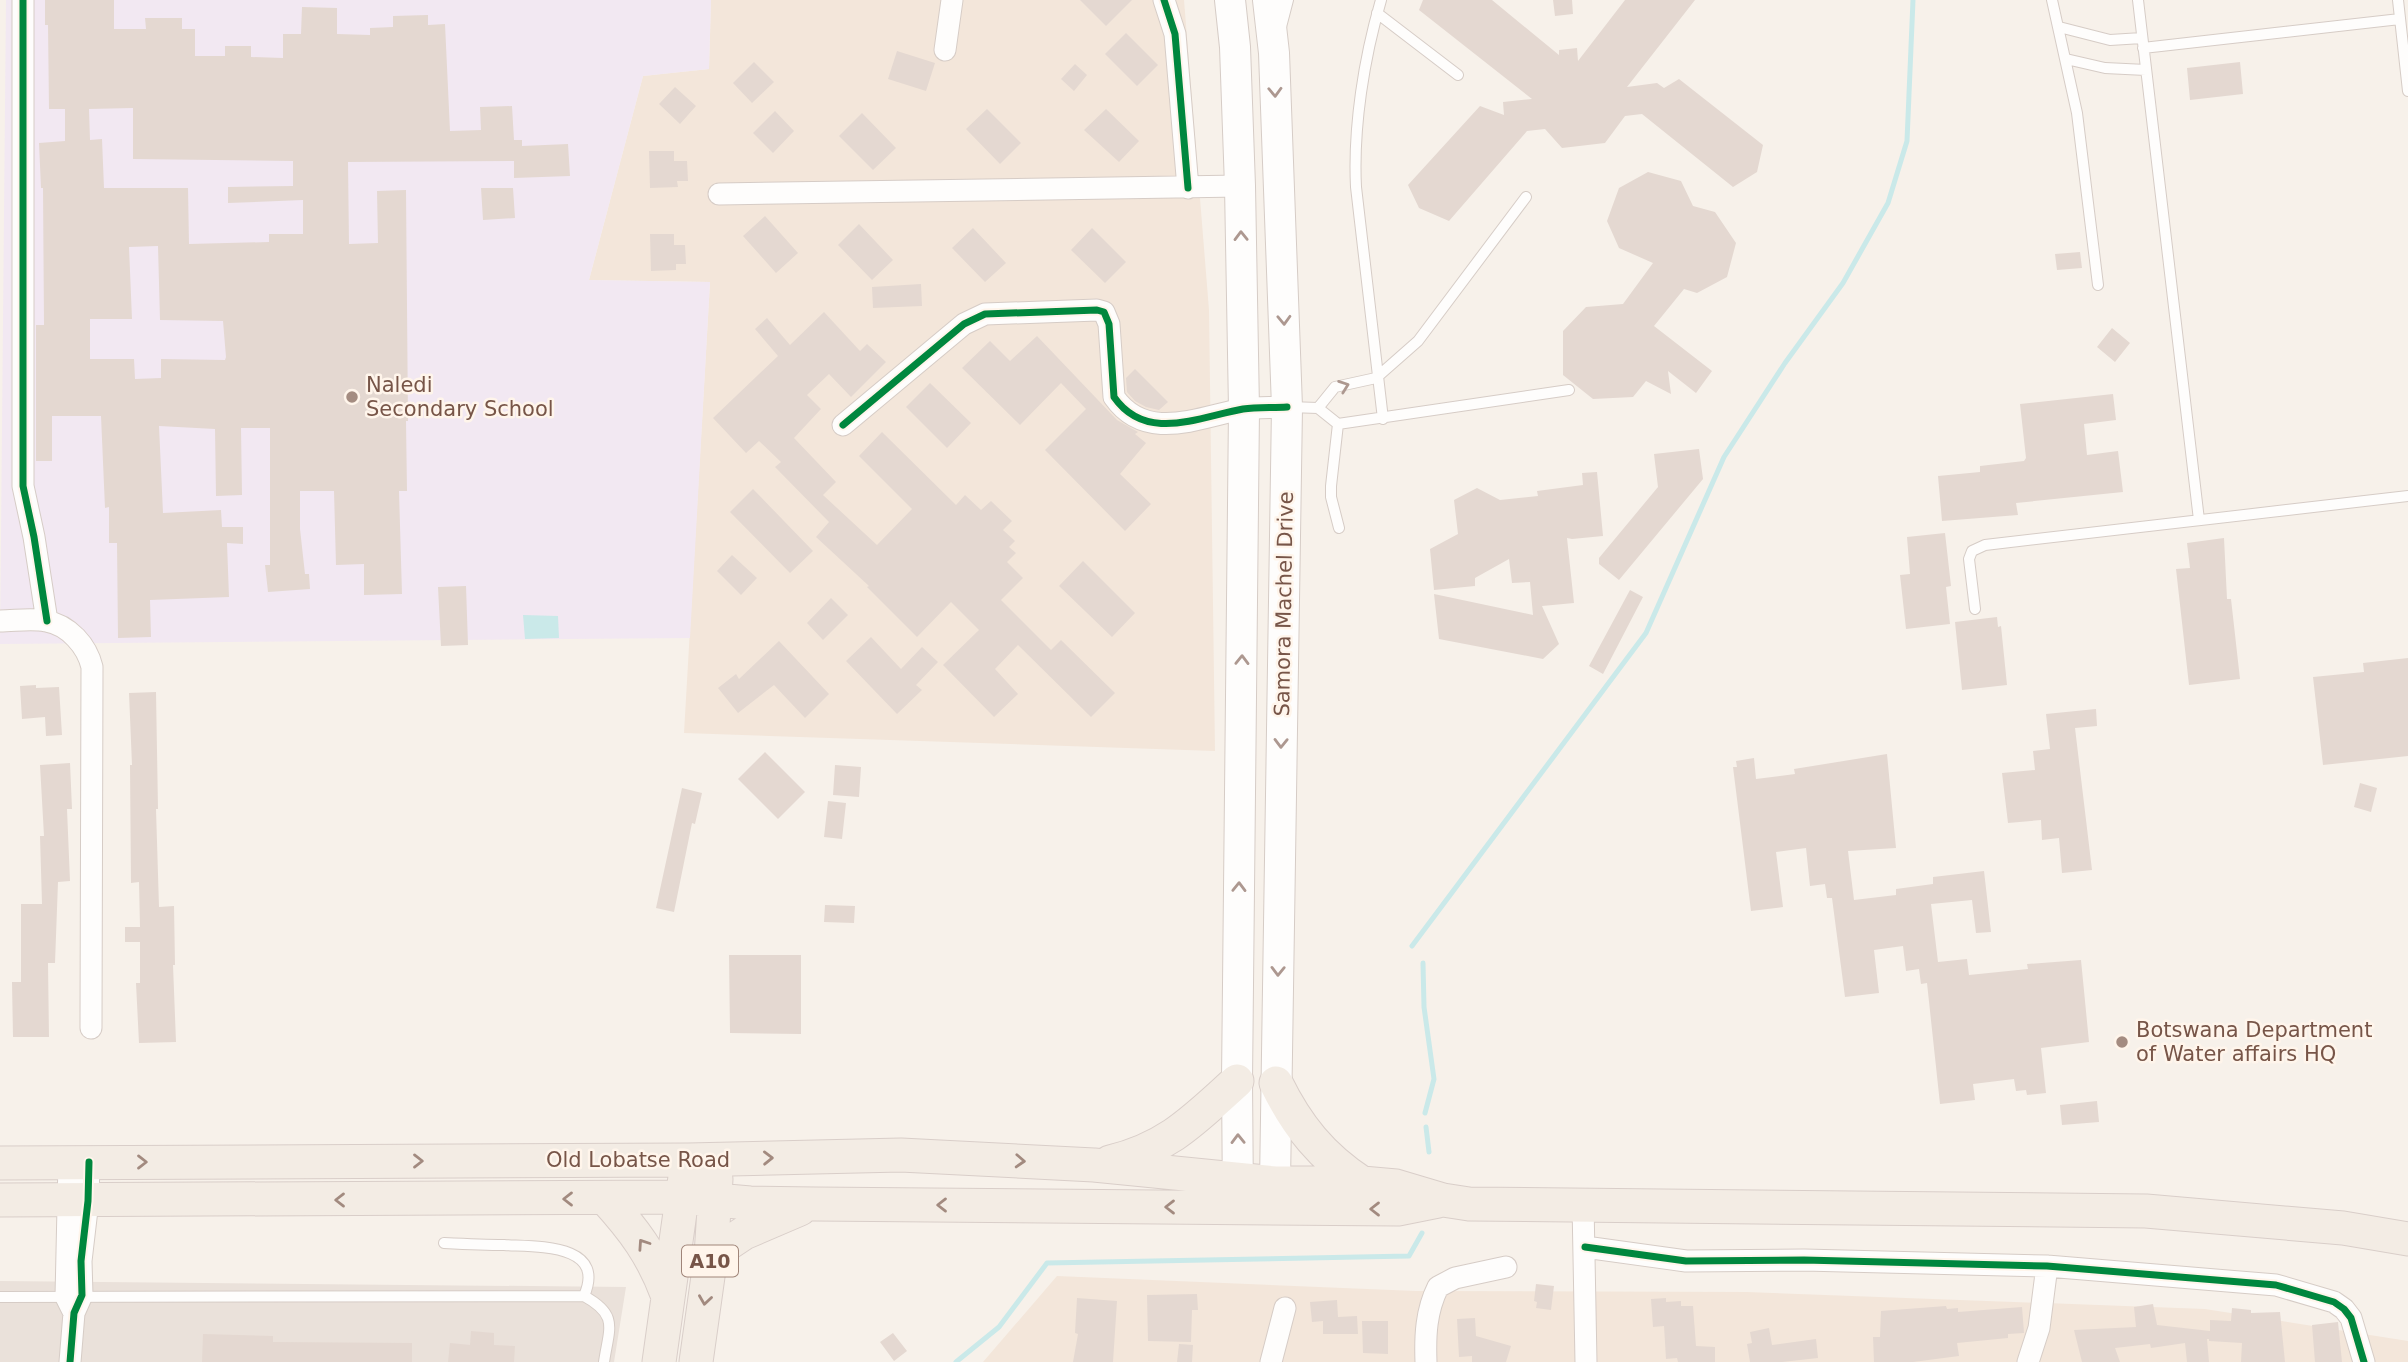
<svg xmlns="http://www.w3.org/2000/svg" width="2408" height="1362" font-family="'DejaVu Sans',sans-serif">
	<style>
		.residential { fill: #f3e6da }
		.industrial { fill: #eae1da }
		.education { fill: #f2e8f2 }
		.water { fill: #cae9e9 }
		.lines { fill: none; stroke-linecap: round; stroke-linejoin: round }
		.stream { stroke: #cae9e9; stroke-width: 5 }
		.building { fill: #e4d8d1; fill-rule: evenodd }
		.service-casing { stroke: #d6ccc6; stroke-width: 12 }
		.minor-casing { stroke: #d6ccc6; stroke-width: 23 }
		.secondary-casing { stroke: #d6ccc6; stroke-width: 32 }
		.primary-casing { stroke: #d9cec9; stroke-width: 35 }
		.service { stroke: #fefdfc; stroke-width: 10 }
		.minor { stroke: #fefdfc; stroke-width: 21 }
		.secondary { stroke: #fefdfc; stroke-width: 30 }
		.primary { stroke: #f3ece4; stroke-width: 33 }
		.cycleway-casing { stroke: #fff5eb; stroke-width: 11 }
		.cycleway { stroke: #00873e; stroke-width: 7 }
		.oneway { stroke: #ad9890 }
		.oneway2 { stroke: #a28a7f }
		.poi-dot { fill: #a48c81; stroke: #fff5eb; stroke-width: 2.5 }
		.labels { text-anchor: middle; stroke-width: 5; stroke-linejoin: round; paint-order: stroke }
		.shield { fill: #fff5eb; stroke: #a08579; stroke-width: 2 }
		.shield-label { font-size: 19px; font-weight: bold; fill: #775548 }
		.poi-label { font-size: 21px; fill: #775548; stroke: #fff5eb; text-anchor: start }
		.street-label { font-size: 21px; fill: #775548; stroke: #fff5eb }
	</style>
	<rect width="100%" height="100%" fill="#f7f1ea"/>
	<path class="residential" d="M711,0h473l25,310 6,441 -531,-18 26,-451 -121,-2 54,-204 66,-7z
		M1057,1276l359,15 331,1 458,17 203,32v21h-1425z"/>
	<path class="industrial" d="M0,1281l626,6 -12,75h-614z"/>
	<path class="education" d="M6,0h705l-2,69 -66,7 -54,204 121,2 -20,356 -690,6z"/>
	<path class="water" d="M523,615l35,1 1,22 -34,1z"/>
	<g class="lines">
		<path class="stream" d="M1412,946l234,-313 78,-176 61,-94 58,-80 45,-80 19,-62 6,-141
			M1423,963l1,44 10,72 -9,34
			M1426,1127l3,25
			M956,1362l43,-35 48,-64 362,-7 13,-23"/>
	</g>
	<path class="building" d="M45,0h69v29h32l-1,-11h37v11h13v27h30v-10h26v11l32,1v-24h18l1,-27 35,1v26l33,1v-7l23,-1v-11l35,-1v10l17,-1 5,107 31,-1 -1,-23 32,-1 2,34h8v6l46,-2 2,32 -56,2v-17l-166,1 1,82 29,-1 -1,-52 29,-1 2,231h-2l1,70h-8l3,103 -38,1v-31l-28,1 -2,-74h-34v38l5,45h4l1,15 -42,3 -3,-27h5v-137h-29l1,67 -26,1 -1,-67 -56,-3 4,87 58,-3 1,17h21v17l-16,-1 2,54 -79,3 1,37 -33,1 -1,-95h-8v-36l-4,1 -4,-92h-49v45h-16v-136h8l-1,-137h-2l-2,-45 26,-2v-32h-16l-1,-84h-3zM133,108v51l160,2v25l-65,1v16l75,-3v34h-34v8l-80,2 -1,-56h-84l-2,-49 -12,1 -1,-31zM158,246l2,74 63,1 3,36 -1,3 -64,-1v19l-26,1 -1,-20h-44v-40h42l-3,-72z
		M1080,0h52l-26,26z
		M1423,0h69l67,55v-5l18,-2 1,13 47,-61h70l-68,87 30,-4 7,5 15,-9 84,66 -6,27 -24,15 -91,-73 -17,2 -20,27 -43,5 -17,-19 -18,2 -78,90 -30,-13 -11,-23 72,-79 24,9 -1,-13 29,-3 -113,-89z
		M1553,0h19l1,14 -18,2z
		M1126,33l32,32 -21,21 -32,-32z
		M897,51l38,12 -9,28 -38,-12z
		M754,62l20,20 -22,21 -19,-20z
		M2240,62l3,32 -53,6 -3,-32z
		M1075,64l12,11 -13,16 -13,-12z
		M675,87l21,19 -16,18 -21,-20z
		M987,109l34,34 -21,21 -34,-35z
		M1106,109l33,32 -20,21 -35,-32z
		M775,111l19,20 -21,22 -20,-20z
		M862,113l34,35 -23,22 -34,-34z
		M649,151h25v10h13l1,20h-11l1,6 -28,1z
		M1648,172l33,9 12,25 22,6 21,31 -9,34 -30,16 -13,-4 -30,37 58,45 -16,22 -28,-22 3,23 -25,-13 -13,16 -40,2 -30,-24v-44l23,-24 37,-3 30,-41 -34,-15 -12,-27 12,-33z
		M481,188h32l2,30 -32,2z
		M765,216l33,37 -22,20 -33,-37z
		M859,224l34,36 -21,20 -34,-35z
		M973,228l33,35 -21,19 -33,-34z
		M1092,228l34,34 -21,21 -34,-33z
		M650,234h24v11h11l1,19h-10v6l-25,1z
		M2080,252l2,16 -25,2 -2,-16z
		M921,284l1,22 -49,2 -1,-21z
		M824,312l36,39 7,-7 19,18 -35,35 -22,-23 -22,21 14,14 -27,29 42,44 -13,13 54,50 35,-36 -53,-53 23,-24 74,73 9,-10 16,15 10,-9 21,20 -9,9 12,11 -6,6 7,6 -9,9 16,16 -22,22 50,50 10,-10 54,53 -24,24 -73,-72 -23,24 23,25 -24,23 -51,-52 36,-35 -28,-28 -34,35 -50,-50 2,-1 -53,-49 13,-15 -54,-55 6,-5 -22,-21 -13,12 -33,-35 65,-62 -23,-27 12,-11 23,27z
		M2112,328l18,15 -15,19 -18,-15z
		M1037,336l80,84 21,12 -3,2 11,9 -26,31 31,30 -26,27 -80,-81 41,-41 -25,-26 -41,42 -58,-57 28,-27 20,20z
		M1135,369l33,33 -9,8 -13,-3 -11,-6 -8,-9 -1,-14z
		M930,383l41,40 -24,25 -41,-41z
		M2113,394l3,26 -32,4 3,31 31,-4 5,41 -107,11 2,12 -76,6 -4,-45 42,-4v-6l44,-5 2,-3 -6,-54z
		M1699,449l4,30 -84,101 -20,-16v-6l59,-71 -4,-33z
		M1597,472l6,64 -31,3 -5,-1 7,65 -32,3 17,38 -16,15 -104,-20 -5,-45 99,21 -3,-33 -18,1 -3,-24 -34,19v8l-41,4 -4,-41 28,-15 -4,-34 23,-12 23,12 38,-4 -1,-5 46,-6 -1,-12z
		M753,489l60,62 -23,22 -60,-61z
		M1945,533l6,53 -5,1 4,37 -44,5 -6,-54 10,-1 -3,-37z
		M2224,538l3,61h4l9,80 -51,6 -13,-116 14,-1 -3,-25z
		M732,555l25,23 -16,17 -24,-24z
		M1083,561l52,52 -23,24 -53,-51z
		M466,586l2,59 -27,1 -3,-59z
		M1630,590l13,7 -40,77 -14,-8z
		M831,598l17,17 -25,25 -16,-17z
		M1997,617l1,10 3,-1 6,59 -45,5 -7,-68z
		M871,637l30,32 21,-22 16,15 -22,23 6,5 -25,24 -51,-53z
		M779,641l50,53 -24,24 -31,-33 -36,28 -20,-25 18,-14 3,5z
		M2408,658v98l-85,9 -10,-88 51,-5 -1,-9z
		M36,685v3l23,-1 3,48 -16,1 -1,-19 -23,2 -2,-33z
		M156,692l2,117h-2l3,98 15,-1 1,59h-2l3,77 -37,1 -3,-60h4v-41h-15v-15h15l-1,-45 -8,1 -1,-118h2l-3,-72z
		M2096,709l1,17 -22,2 17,142 -30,3 -3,-35 -17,2 -1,-20 -33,3 -6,-50 33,-3 -2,-19 17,-2 -4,-35z
		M765,752l40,40 -27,27 -40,-40z
		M1887,754l9,94 -48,3 6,49 42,-5v-6l37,-5v-7l51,-6 7,61 -15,1 -4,-33 -41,4 7,58 29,-3 2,16 59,-6 -1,-5 54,-4 8,82 -48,6 5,45 -19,2 -1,-5 -10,1 -2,-12 -41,5 2,16 -35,4 -13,-121 -6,1 -2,-15 -13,2 -3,-25 -29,4 5,43 -34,4 -13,-99h-5l-2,-14 -15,2 -4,-38 -30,4 7,55 -32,4 -18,-144h4l-1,-6 18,-3 2,21 39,-5 -1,-5z
		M70,763l2,46h-5l3,72 -12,1 -3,81h-7l1,74h-36l-1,-55h9v-78h21l-2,-68h4l-4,-71z
		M835,765l26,2 -2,30 -26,-2z
		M2360,783l17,5 -6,24 -17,-5z
		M682,788l20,5 -7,31 -3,-1 -18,89 -18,-4z
		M828,801l18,2 -4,36 -18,-2z
		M825,905l30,1 -1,17 -30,-1z
		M729,955h72v79l-71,-1z
		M2097,1101l2,21 -37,3 -2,-20z
		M1536,1284l18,2 -3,24 -15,-2 1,-6 -3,-1z
		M1197,1294l1,16h-6l-1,32 -43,-1 -1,-46z
		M1077,1298l40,3 -4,61h-40l5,-28 -3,-1z
		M1666,1298v4l15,-1v5h12l3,40 19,1v15h-37l-1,-4 -11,1 -2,-33 -11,1 -2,-28z
		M1337,1300l1,17 19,-1 1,18h-35v-13l-11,1 -2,-20z
		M2153,1304l4,21 53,6v-11l21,1 1,-13 19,2v3l29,-1 5,50h-44l1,-19 -33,-2v-2h-2l2,23h-22l-2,-19 -34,5 -1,-4 -35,4 5,14h-38l-8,-32 62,-3 -2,-20z
		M1946,1306l1,3 11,-1v4l64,-5 2,26 -16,1v4l-51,5 2,13 -46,6h-39l-1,-25h7l1,-26z
		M1475,1318l1,18 35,10 -5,16h-34v-6l-13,1 -2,-38z
		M1362,1321h26v33l-25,-1z
		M2338,1322l4,40h-27l-3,-37z
		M1769,1328l3,17 44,-6 2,19 -36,4h-32l-3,-18 5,-1 -2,-11z
		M471,1331l23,2v12l21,1 -1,16h-66l2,-19 20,2z
		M893,1333l14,18 -13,10 -14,-19z
		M203,1334l70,2v6l139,1v19h-210z
		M1179,1344l14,1 -1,17h-15z"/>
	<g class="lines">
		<g class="service-casing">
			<path id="service" d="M1381,0c-17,58 -28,127 -25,187l27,232
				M2052,0l25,113 21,172
				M2138,0l61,520
				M2398,0l10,91
				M1377,13l81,62
				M1281,27l7,-27
				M2059,27l51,13 32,-2
				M2143,48l257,-29
				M2066,59l39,9 41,2
				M1289,407l29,1 20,16 231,-34
				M1318,408l17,-21 41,-9 42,-37 108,-144
				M1338,424l-7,62v11l8,31
				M1975,609l-6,-50 3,-8 13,-6 423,-49
				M444,1243c20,1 40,2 60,2 32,2 103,-2 80,51
				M0,1297l584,-1c35,19 25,32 20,66"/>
		</g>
		<g class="minor-casing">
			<path id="minor" d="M23,0v486l11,51 13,84
				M1164,0l11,34 13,154
				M945,50l7,-50
				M719,194l521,-8
				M843,425l121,-101 21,-10 112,-4 7,2 5,12 5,73c32,46 85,20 129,12 14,-2 30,-1 44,-2
				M0,621c15,0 32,-3 46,0 23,4 41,25 46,46l-1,361
				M69,1162l-3,135 8,16
				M1583,1204l3,158
				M1585,1247l101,14 118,-1 243,6 229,19 58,17 10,7 7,9 13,44
				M70,1362l4,-49 8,-18 -1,-34 7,-60 1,-39
				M1271,1362l14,-54
				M1426,1362c-1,-26 0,-51 12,-75l17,-9 51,-11
				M2028,1362l11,-34 8,-62"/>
		</g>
		<g class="secondary-casing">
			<path id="secondary" d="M1230,0l5,47 5,139 4,223 -7,672 1,123
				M1268,0l6,53 13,354 -12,776 -2,23"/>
		</g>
		<g class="primary-casing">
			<path id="primary" d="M1276,1083c21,43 46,74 86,100
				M1110,1162c58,-14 84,-42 127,-81
				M0,1163l688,-3 213,-5 193,10 181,18h87l34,3 47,14 26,4 677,7 197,17 65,11
				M605,1198c29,32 47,56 62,96
				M0,1200l681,-3 69,6 65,1 583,5 40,-8
				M711,1255l33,-22 56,-24
				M659,1362l26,-185
				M696,1362l15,-107 5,-76"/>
		</g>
		<use href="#service" class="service"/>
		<use href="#minor" class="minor"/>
		<use href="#secondary" class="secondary"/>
		<use href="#primary" class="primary"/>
		<g class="cycleway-casing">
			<path id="cycleway" d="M23,0v486l11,51 13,84
				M1164,0l11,34 13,154
				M843,425l121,-101 21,-10 112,-4 7,2 5,12 5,73c32,46 85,20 129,12 14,-2 30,-1 44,-2
				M1585,1247l101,14 118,-1 243,6 229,19 58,17 10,7 7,9 13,44
				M70,1362l4,-49 8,-18 -1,-34 7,-60 1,-39"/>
		</g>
		<use href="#cycleway" class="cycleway"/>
	</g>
	<defs><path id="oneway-chevron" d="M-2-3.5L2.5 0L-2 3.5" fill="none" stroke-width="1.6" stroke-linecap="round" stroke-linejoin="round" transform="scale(1.75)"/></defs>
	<g class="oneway">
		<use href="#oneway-chevron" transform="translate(1275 92) rotate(88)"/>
		<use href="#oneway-chevron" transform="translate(1241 236) rotate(-91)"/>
		<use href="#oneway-chevron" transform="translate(1284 320) rotate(88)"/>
		<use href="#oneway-chevron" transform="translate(1344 386) rotate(-20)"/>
		<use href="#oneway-chevron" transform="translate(1242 660) rotate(-89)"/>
		<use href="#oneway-chevron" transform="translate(1281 743) rotate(91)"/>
		<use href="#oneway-chevron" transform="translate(1239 887) rotate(-89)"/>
		<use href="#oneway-chevron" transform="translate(1278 971) rotate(91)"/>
		<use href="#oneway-chevron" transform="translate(1238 1139) rotate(-91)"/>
	</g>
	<g class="oneway2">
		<use href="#oneway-chevron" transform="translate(768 1158) rotate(-1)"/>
		<use href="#oneway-chevron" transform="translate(418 1161)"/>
		<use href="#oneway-chevron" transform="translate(1020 1161) rotate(3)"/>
		<use href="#oneway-chevron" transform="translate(142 1162)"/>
		<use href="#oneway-chevron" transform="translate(568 1199) rotate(180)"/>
		<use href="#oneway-chevron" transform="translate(340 1200) rotate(180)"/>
		<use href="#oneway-chevron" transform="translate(942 1205) rotate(-180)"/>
		<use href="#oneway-chevron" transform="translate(1170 1207) rotate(-180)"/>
		<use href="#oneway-chevron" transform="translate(1375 1209) rotate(-180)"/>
		<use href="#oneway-chevron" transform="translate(643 1244) rotate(-124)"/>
		<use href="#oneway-chevron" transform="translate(705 1300) rotate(98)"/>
	</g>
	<g class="poi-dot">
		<circle cx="352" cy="397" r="7"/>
		<circle cx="2122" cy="1042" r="7"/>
	</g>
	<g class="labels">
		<rect class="shield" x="682" y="1245.5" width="56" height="31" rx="5"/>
		<g class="shield-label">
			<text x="710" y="1268">A10</text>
		</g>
		<g class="poi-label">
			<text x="366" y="392">Naledi<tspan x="366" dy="24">Secondary School</tspan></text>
			<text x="2136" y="1037">Botswana Department<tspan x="2136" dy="24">of Water affairs HQ</tspan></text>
		</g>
		<g class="street-label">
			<text transform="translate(1284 604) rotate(-89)" y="7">Samora Machel Drive</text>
			<text x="638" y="1167">Old Lobatse Road</text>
		</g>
	</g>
</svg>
